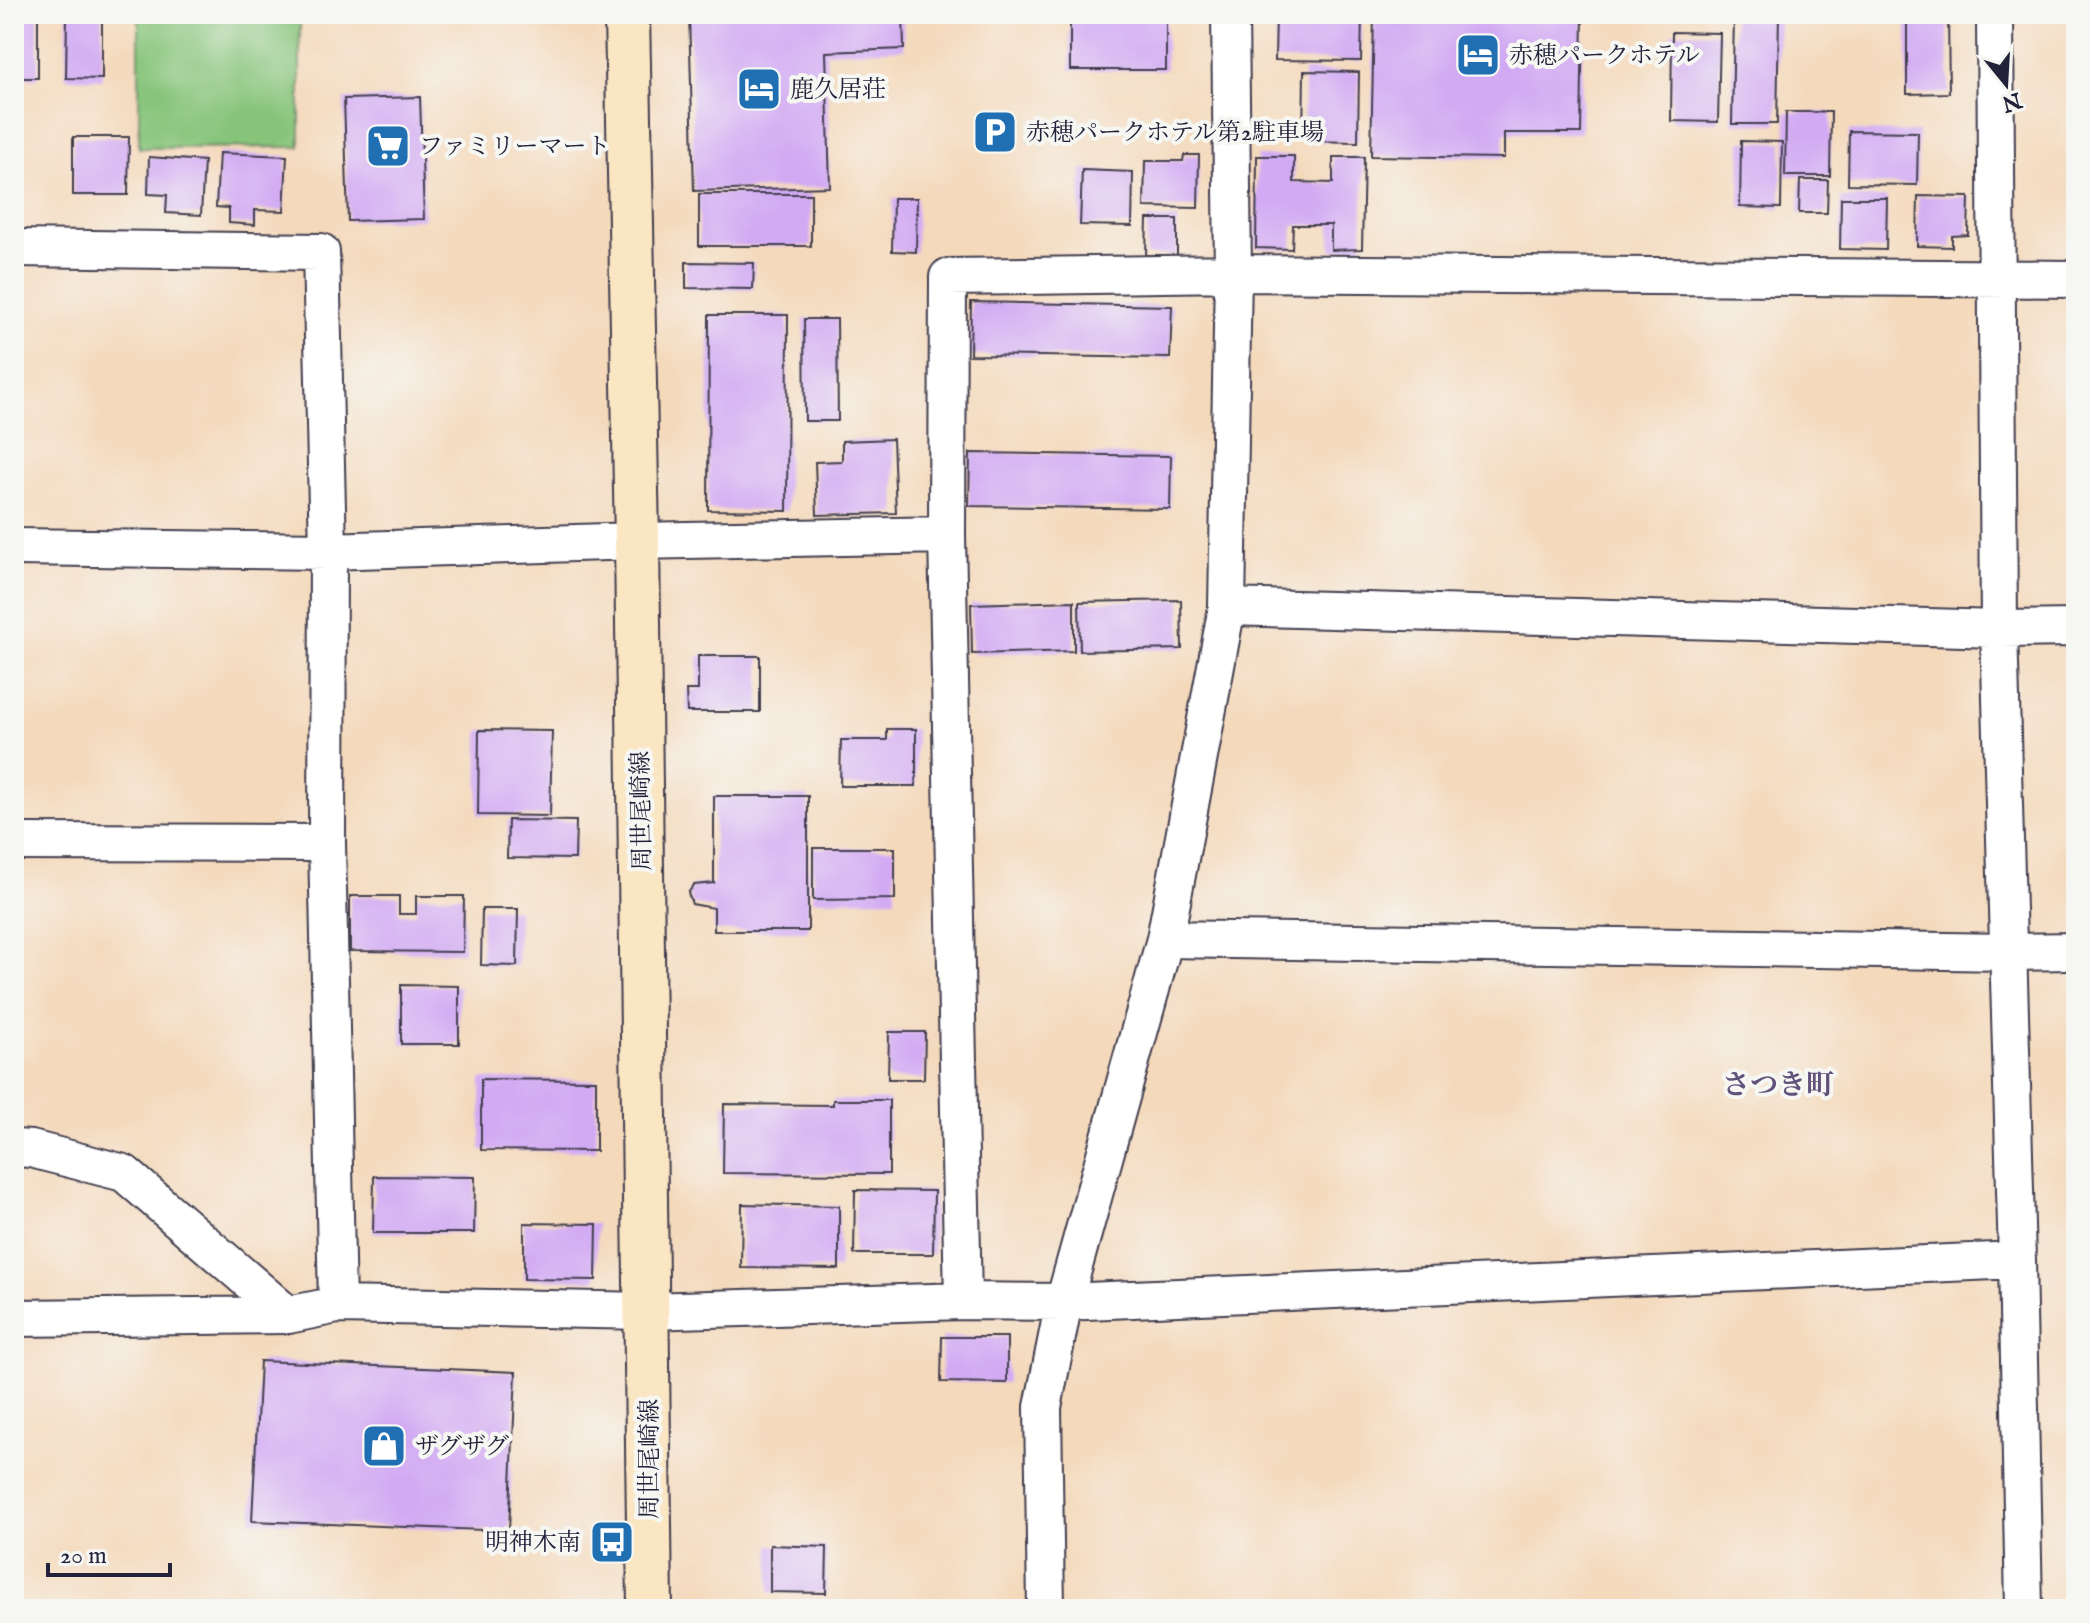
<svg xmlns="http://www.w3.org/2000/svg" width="2090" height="1623" font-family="'IM FELL English','Noto Serif JP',serif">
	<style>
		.green { fill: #87c47a; stroke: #54735a; stroke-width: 2 }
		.building { fill: #d2aaf3 }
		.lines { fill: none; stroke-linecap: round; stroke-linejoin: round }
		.street-casing { stroke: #423d4e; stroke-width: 40 }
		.secondary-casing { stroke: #423d4e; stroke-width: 48 }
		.street { stroke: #fff; stroke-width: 36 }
		.secondary { stroke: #fbe6c3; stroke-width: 44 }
		.labels { text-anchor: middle; stroke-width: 8; stroke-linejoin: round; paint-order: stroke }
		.poi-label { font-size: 24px; fill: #22223b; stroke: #f6f6f2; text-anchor: start }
		.street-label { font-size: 24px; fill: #22223b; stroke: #f6f6f2 }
		.quarter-label { font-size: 28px; font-weight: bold; fill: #60527b; stroke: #f6f6f2 }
	</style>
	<rect width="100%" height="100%" fill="#f6f6f2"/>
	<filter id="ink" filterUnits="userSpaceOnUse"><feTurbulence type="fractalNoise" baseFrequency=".0125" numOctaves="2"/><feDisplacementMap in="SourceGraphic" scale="16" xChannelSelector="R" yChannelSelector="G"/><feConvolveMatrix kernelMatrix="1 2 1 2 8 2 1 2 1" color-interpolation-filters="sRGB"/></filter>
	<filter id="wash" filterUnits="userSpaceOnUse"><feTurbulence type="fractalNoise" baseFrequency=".006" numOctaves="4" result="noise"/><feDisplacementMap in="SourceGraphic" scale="32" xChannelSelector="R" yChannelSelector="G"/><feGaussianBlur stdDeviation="1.8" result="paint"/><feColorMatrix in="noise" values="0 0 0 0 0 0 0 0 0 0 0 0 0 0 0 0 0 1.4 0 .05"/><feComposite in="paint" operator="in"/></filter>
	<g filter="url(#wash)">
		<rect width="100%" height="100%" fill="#f4d9bb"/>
		<path class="green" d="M139,14h161v133l-161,1z"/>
		<g id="blocks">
			<path class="building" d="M14,14h24v64h-24z
				M67,14h35v65l-36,-1z
				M689,14h214l1,35 -78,3 4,135 -136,4z
				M1070,14h96v56h-96z
				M1276,14h86l-1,47 -86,-1z
				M1374,14h209l-2,119h-77v25l-133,-2z
				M1734,14h45l-2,110h-45z
				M1907,14h41l1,79 -42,1z
				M1672,32l48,1 -2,89 -47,-1z
				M1304,71l55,1 -1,70 -55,-1z
				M420,97l4,122 -76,2 -4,-122z
				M1786,112h45l-1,64h-45z
				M1849,131l69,1 -1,53 -69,-1z
				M73,137h56l-1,58h-55z
				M1741,141l41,1 -1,66 -41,-1z
				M219,153l68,3 -3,55 -29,-1v15l-26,-2v-15l-13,-1z
				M1184,155h15l-1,53 -54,-1 1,-46h38z
				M1257,156h37v26l39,1v-26h31l-2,92 -31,1v-25h-38l-1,24 -36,-1z
				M149,157l55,4 -3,54 -35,-2 1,-18 -19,-1z
				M1082,170l51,2 -1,54 -52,-1z
				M1800,180h28l-1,33h-28z
				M699,194h112v52h-112z
				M1918,196l51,1 -1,38 -16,1v11l-35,-1z
				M893,198h24l-1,54 -24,-1z
				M1841,198h46l-1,52 -46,-1z
				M1147,219h30v36h-31z
				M686,262l68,1 -1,26 -67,-1z
				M971,302l201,4 -2,52 -200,-3z
				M709,315h79l-1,196 -79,-1z
				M804,319h33l1,102h-33z
				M893,439l3,74 -79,2 -2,-53 27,-1v-20z
				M970,453l201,3 -1,53 -201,-3z
				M1181,600l1,49 -102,2 -1,-49z
				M1074,601v50l-102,3 -1,-50z
				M698,656h62v56h-73l-1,-22h12z
				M887,729h29v57h-76l1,-46h46z
				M479,730l73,1 -2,85 -72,-1z
				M714,796h94v135h-94v-23l-22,-4 -4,-11 6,-8 20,-2z
				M508,820l68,1 -1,38 -68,-1z
				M813,848h82v51l-82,1z
				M350,896h49v18h17v-18h48l-1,56 -113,-1z
				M482,909h36l-1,57 -36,-1z
				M401,985l58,1v58h-58z
				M889,1032h36l-1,47h-36z
				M481,1079l115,1v71l-115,-1z
				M833,1100h56v74l-166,-1 1,-69 109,1z
				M374,1176l101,1 -1,56h-101z
				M855,1190l79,1 -1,63h-79z
				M742,1204l97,2v63l-98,-1z
				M524,1223l73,1 -1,56 -72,-1z
				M942,1337h65v46l-66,-1z
				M260,1361l256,11 -7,159 -257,-10z
				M770,1545l57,2 -1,46 -56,-1z"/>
		</g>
	</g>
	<g filter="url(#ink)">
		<use href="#blocks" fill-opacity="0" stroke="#423d4e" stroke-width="2"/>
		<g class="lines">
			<g class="street-casing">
				<path id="street" d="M1995,14l4,615 18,631 7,349
					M14,248l307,4 7,299 -1,292 10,462
					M14,547l314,4 309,-10 310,-6
					M1227,607l772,22 77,-1
					M14,842l313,1
					M1165,939l844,13 67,-1
					M14,1148l17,1 93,24 164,142
					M963,1301l-16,-766 1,-258 285,-4 843,6
					M14,1318l274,-3 49,-10 311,6 315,-10 101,1 953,-42
					M1046,1609l-3,-202 21,-105 101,-363 62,-332 6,-334 -3,-259"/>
			</g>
			<g class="secondary-casing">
				<path id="secondary" d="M627,14l10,527 13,1068"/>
			</g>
			<use href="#street" class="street"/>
			<use href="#secondary" class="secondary"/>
		</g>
	</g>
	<defs>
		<g id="hotel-square" transform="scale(2.3)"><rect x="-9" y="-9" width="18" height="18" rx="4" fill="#1f6fb2" stroke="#f6f6f2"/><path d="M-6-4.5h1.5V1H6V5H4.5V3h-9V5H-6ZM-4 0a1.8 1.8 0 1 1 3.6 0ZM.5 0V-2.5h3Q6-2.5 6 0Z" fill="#fff"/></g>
		<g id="parking-square" transform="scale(2.3)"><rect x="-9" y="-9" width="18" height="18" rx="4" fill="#1f6fb2" stroke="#f6f6f2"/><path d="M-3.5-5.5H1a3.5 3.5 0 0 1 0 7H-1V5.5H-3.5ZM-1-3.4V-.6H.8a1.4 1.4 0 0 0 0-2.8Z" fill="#fff"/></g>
		<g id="supermarket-square" transform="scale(2.3)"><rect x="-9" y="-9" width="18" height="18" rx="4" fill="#1f6fb2" stroke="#f6f6f2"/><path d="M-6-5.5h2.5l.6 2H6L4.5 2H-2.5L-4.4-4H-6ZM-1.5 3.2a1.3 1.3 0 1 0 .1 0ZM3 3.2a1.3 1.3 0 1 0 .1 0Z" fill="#fff"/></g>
		<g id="shop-square" transform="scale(2.3)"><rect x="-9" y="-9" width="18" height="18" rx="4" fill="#1f6fb2" stroke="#f6f6f2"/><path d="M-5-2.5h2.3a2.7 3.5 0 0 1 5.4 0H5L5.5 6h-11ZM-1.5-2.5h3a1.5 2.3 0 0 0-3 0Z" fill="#fff"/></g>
		<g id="bus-square" transform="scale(2.3)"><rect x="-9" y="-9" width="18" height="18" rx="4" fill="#1f6fb2" stroke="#f6f6f2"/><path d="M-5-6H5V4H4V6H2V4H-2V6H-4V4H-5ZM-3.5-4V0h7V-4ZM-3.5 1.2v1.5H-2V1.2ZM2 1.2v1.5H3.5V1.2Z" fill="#fff"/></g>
	</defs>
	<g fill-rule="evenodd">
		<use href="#hotel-square" x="1478" y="55"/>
		<use href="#hotel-square" x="759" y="89"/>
		<use href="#parking-square" x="995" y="132"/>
		<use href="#supermarket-square" x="388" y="146"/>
		<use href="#shop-square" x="384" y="1446"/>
		<use href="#bus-square" x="612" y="1542"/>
	</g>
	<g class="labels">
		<g class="poi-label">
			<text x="1509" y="63">赤穂パークホテル</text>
			<text x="790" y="97">鹿久居荘</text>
			<text x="1026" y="140">赤穂パークホテル第2駐車場</text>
			<text x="419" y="154">ファミリーマート</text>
			<text x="415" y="1454">ザグザグ</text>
			<text x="581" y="1550" text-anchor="end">明神木南</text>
		</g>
		<g class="street-label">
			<text transform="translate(641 811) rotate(-91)" y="8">周世尾崎線</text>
			<text transform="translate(649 1459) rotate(-90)" y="8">周世尾崎線</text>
		</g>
		<g class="quarter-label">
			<text x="1778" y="1094">さつき町</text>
		</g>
	</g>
	<rect width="2090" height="1623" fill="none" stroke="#f6f6f2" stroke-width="48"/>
	<g transform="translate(2006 84) rotate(162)" stroke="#f6f6f2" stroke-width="6" paint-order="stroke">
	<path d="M0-6L14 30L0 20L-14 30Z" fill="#22223b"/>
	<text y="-12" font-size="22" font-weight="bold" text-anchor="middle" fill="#22223b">N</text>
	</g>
	<path d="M48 1563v12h122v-12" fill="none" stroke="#22223b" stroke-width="4"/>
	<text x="60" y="1563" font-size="24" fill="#22223b" stroke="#f6f6f2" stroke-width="6" paint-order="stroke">20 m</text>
</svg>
